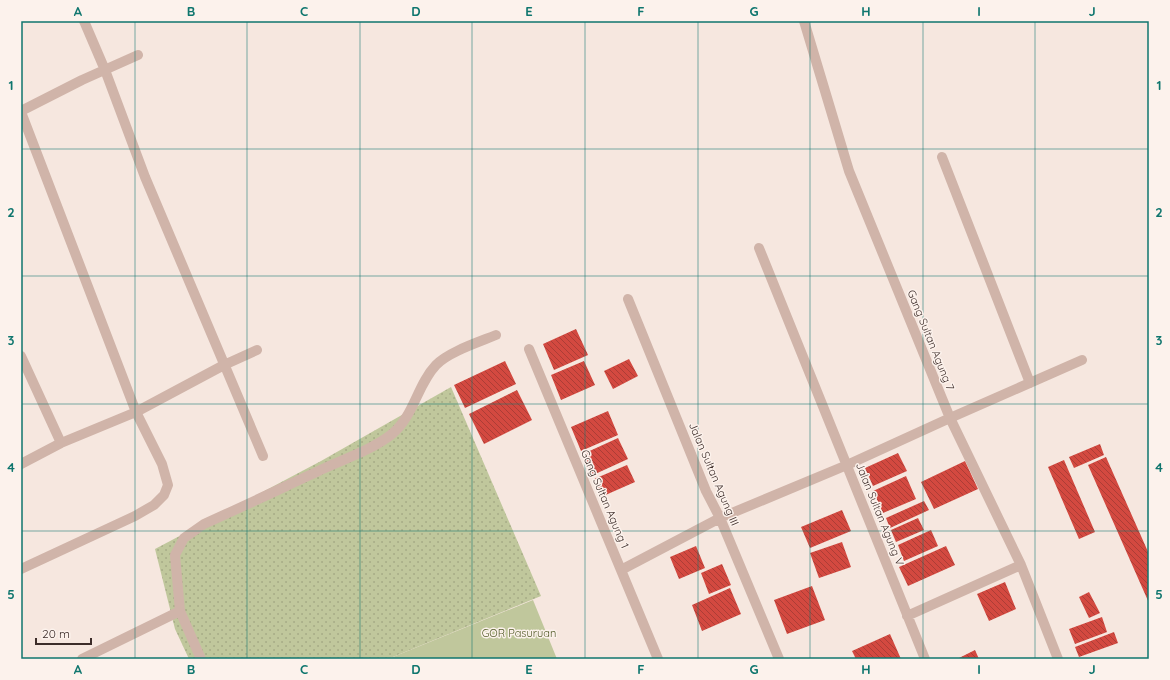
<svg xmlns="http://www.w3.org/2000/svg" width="1170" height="680" font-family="Quicksand,sans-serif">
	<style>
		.grass { fill: url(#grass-dots) }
		.park { fill: #c0c79c }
		.building { fill: url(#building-back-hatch) }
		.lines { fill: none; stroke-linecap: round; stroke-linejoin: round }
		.minor { stroke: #d0b4a9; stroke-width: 10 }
		.grid { fill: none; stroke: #0f766e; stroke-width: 1; stroke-opacity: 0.55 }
		.labels { text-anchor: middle; stroke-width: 3; stroke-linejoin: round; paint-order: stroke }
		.street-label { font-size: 11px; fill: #3c2c29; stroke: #fcf2ec }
		.park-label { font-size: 11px; fill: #545d2a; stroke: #fcf2ec }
		.neatline { fill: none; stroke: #0f766e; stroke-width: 1.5 }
		.grid-label { font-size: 13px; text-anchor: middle; font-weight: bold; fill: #0f766e }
	</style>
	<defs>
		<pattern id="grass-dots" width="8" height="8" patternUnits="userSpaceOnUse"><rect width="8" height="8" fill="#c0c79c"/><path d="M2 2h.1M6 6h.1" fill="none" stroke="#a6ab86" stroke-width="1.8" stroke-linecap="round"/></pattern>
		<pattern id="building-back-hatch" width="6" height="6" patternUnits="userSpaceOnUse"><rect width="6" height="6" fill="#d34940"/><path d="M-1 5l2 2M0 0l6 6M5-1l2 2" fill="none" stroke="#ac3d36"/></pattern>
	</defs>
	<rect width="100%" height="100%" fill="#f6e7df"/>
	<path class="grass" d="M451,387l90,209 -153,63h-199l-14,-30 -20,-80 166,-88z"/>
	<path class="park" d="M533,600l24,59h-169z"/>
	<path class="building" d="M576,329l12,26 -34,15 -11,-26z
		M629,359l9,17 -25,13 -9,-18z
		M505,361l11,23 -51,24 -11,-23z
		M584,361l11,24 -34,15 -10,-25z
		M517,390l15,30 -48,24 -15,-30z
		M608,411l10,24 -37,16 -10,-24z
		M618,438l10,21 -35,16 -10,-21z
		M1100,444l4,11 -30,13 -5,-11z
		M898,453l9,18 -34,15 -8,-18z
		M1106,457l43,97v49l-61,-138z
		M1064,460l31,72 -16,7 -31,-72z
		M965,461l13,28 -44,20 -13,-27z
		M627,465l8,17 -34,15 -7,-18z
		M906,476l10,23 -33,14 -10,-22z
		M924,501l5,9 -39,18 -4,-10z
		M842,510l9,21 -41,17 -9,-21z
		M918,518l6,12 -28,12 -5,-12z
		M931,530l7,16 -34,15 -6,-16z
		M842,542l9,25 -32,11 -9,-25z
		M696,546l9,22 -26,11 -9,-22z
		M946,546l9,19 -47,21 -9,-19z
		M722,564l9,21 -22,9 -8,-21z
		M1005,582l11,27 -27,12 -12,-27z
		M812,586l13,34 -38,14 -13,-34z
		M730,588l11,26 -39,17 -10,-26z
		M1089,592l11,21 -11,5 -10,-21z
		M1102,617l5,15 -32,12 -6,-15z
		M1114,632l4,11 -39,14 -4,-10z
		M890,634l11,25h-45l-4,-8z
		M975,650l4,9h-22z"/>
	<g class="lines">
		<path class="minor" d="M84,21l21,49 40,107 118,279
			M804,21l45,150 101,247 71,147 37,94
			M21,111l61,-31 56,-25
			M21,112l115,300 26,52 6,21 -4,10 -10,10 -19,11 -114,53
			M942,157l88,226
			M759,248l166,411
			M628,299l78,192 14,27 59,141
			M529,349l129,310
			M21,356l40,87
			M21,464l40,-21 75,-31 88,-47 33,-15
			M621,570l99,-52 127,-53 103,-47 132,-58
			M907,616l114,-51
			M82,659l98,-48
			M201,659l-21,-48 -5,-56 9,-17 20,-14c40,-18 80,-37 121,-56 22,-10 48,-19 67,-34 22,-18 25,-49 44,-69 12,-13 43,-23 60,-30"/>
	</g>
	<path class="grid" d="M135,21v638M247,21v638M360,21v638M472,21v638M585,21v638M698,21v638M810,21v638M923,21v638M1035,21v638M21,149h1128M21,276h1128M21,404h1128M21,531h1128"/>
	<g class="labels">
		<g class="street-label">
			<text transform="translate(931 340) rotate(68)" y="4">Gang Sultan Agung 7</text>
			<text transform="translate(714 474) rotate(67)" y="4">Jalan Sultan Agung III</text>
			<text transform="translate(605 499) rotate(67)" y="4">Gang Sultan Agung 1</text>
			<text transform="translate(880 514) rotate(68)" y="4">Jalan Sultan Agung V</text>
		</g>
		<g class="park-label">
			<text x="519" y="637">GOR Pasuruan</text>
		</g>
	</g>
	<rect width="1170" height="680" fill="none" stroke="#fcf2ec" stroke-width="44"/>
	<path d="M36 638v6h55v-6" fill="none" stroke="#3c2c29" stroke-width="2"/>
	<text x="42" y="638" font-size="12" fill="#3c2c29" stroke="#fcf2ec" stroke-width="3" paint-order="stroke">20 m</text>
	<rect x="22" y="22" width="1126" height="636" class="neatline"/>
	<g class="grid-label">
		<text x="78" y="16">A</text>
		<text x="191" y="16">B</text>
		<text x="304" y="16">C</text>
		<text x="416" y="16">D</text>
		<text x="529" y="16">E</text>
		<text x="641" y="16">F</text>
		<text x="754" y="16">G</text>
		<text x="866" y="16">H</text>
		<text x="979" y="16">I</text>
		<text x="1092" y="16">J</text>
		<text x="11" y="90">1</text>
		<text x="1159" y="90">1</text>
		<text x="11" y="217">2</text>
		<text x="1159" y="217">2</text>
		<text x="11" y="345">3</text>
		<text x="1159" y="345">3</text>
		<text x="11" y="472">4</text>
		<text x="1159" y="472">4</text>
		<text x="11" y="599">5</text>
		<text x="1159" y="599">5</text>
		<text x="78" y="674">A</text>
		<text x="191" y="674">B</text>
		<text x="304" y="674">C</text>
		<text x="416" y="674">D</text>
		<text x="529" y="674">E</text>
		<text x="641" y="674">F</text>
		<text x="754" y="674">G</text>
		<text x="866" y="674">H</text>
		<text x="979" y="674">I</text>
		<text x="1092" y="674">J</text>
	</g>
</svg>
